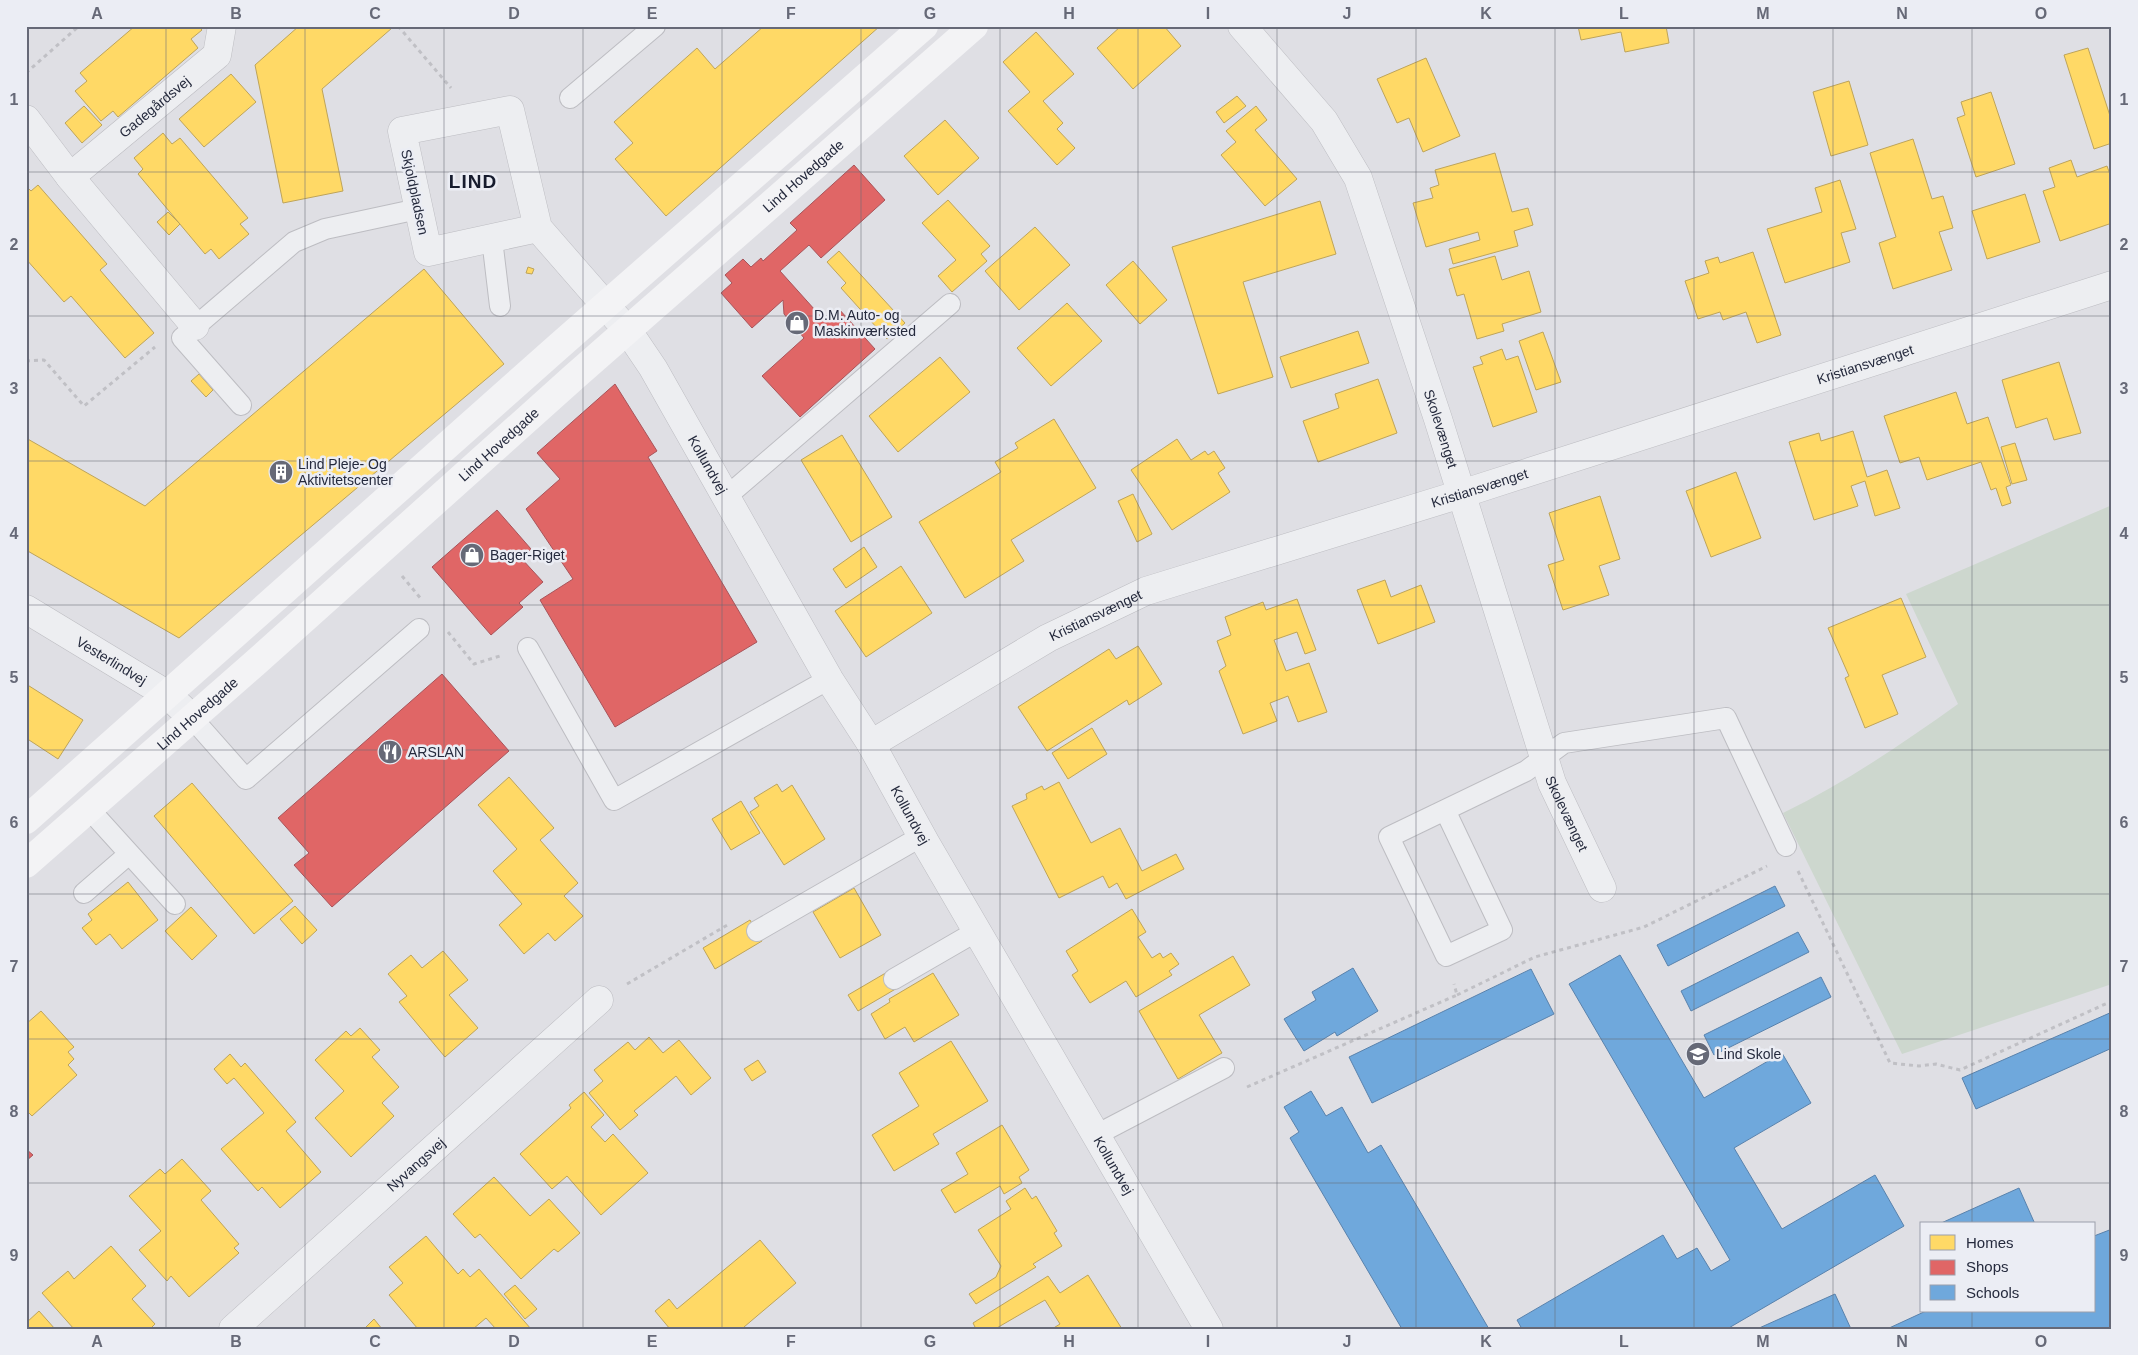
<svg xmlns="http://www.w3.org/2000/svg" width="2138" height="1355" font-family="Helvetica,sans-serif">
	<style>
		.green { fill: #cdd7ce }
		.homes { fill: #ffd966; stroke: #bea45a }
		.shops { fill: #e06666; stroke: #a8545a }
		.schools { fill: #6fa8dc; stroke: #5982ac }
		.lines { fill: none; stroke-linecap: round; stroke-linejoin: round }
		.service-casing { stroke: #bdbdc2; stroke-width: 22 }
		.minor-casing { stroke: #bdbdc2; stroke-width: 29 }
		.tertiary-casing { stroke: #bdbdc2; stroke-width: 29 }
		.path { stroke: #c0c0c5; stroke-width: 3; stroke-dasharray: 4 4; stroke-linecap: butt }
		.service { stroke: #edeef1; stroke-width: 20 }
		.minor { stroke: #edeef1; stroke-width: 28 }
		.tertiary { stroke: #edeef1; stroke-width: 28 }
		.secondary { stroke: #f3f3f5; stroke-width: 28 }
		.grid { fill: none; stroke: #666977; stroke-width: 1; stroke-opacity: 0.55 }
		.labels { text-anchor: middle; stroke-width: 5; stroke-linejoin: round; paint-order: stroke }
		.street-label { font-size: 14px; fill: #252a3d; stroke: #ebedf4 }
		.poi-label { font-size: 14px; fill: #252a3d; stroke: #ebedf4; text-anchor: start }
		.district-label { font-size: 19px; font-weight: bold; letter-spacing: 1px; fill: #171c2e; stroke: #ebedf4 }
		.neatline { fill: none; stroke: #666977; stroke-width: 2 }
		.grid-label { font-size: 16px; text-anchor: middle; font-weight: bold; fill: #666977 }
	</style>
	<rect width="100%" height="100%" fill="#dfdfe4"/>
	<path class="green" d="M2112,505v479l-210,70 -119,-241c62,-30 119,-69 175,-109l-52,-110z"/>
	<path class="homes" d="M135,26h63l4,4 -11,9 7,9 -80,69 -5,-6 -12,10 -26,-30 12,-10 -7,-8z
		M299,26h91l2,2 -70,61 21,102 -60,12 -28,-138z
		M764,26h116l-214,190 -51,-57 18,-16 -19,-21 83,-74 18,21z
		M1164,26l17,20 -48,43 -36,-41 24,-22z
		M1578,26h88l3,17 -44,9 -4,-20 -40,8z
		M1036,32l38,42 -31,27 20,22 -6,6 18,19 -18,17 -49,-54 22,-19 -27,-30z
		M2088,48l24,74v21l-18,6 -30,-94z
		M1426,58l34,78 -37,16 -14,-34 -12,5 -20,-44z
		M231,74l25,28 -52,45 -25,-28z
		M1849,81l19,64 -37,11 -18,-64z
		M1991,92l24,72 -39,13 -19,-59 8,-3 -4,-13z
		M1237,96l9,10 -22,17 -8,-11z
		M84,106l18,19 -20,18 -17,-20z
		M1256,106l11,14 -12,10 42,49 -32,27 -44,-51 15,-13 -10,-11z
		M945,120l34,38 -41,37 -34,-39z
		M163,133l9,11 8,-6 68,80 -8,6 9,10 -30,25 -8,-10 -6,5 -67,-80 5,-5 -9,-11z
		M1913,139l19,60 11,-3 10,32 -14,4 13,38 -59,19 -14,-46 17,-6 -26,-84z
		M1495,153l17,59 16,-4 5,17 -19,6 4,15 -65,18 -4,-15 31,-9 -2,-8 -52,15 -13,-44 20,-5 -3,-10 9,-3 -4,-15z
		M2071,160l6,17 30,-11 5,14v43l-52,18 -17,-50 12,-4 -6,-19z
		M1840,180l16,49 -15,4 9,29 -65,21 -18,-54 55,-17 -7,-24z
		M38,185l69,79 -7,6 54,63 -29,25 -54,-62 -7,6 -38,-43v-73l5,5z
		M2025,194l15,48 -53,17 -15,-48z
		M948,200l42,46 -9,8 6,7 -35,31 -14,-16 18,-16 -34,-37z
		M1320,201l16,53 -93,28 30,95 -55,17 -46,-147z
		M168,212l12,12 -11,11 -12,-13z
		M1035,227l35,38 -51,45 -34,-39z
		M839,251l66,72 -18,16 -46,-51 5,-5 -19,-21z
		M1753,252l28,83 -24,8 -11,-31 -23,8 -3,-8 -22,7 -13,-38 24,-8 -4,-12 13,-4 2,6z
		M1495,256l7,24 27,-9 12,41 -39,12 2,7 -27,8 -13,-45 -7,2 -8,-27z
		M1133,261l34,39 -27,24 -34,-39z
		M528,267l6,2 -2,5 -6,-1z
		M424,269l80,95 -325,274 -153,-88v-112l119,68z
		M1067,303l35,38 -51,45 -34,-38z
		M1358,331l11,32 -78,25 -11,-31z
		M1543,332l18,50 -25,8 -17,-49z
		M1502,349l4,11 12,-4 19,56 -44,15 -20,-60 10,-3 -3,-7z
		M940,357l30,35 -72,60 -29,-36z
		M2059,362l22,71 -27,7 -7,-22 -31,10 -14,-48z
		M199,374l14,16 -7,7 -15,-16z
		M1378,379l19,54 -79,29 -15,-41 36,-13 -4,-14z
		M1956,392l11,32 21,-7 23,68 -5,2 5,16 -9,3 -6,-18 -5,2 -10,-28 -54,18 -8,-23 -19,6 -16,-47z
		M1054,419l42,69 -85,52 13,21 -59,37 -46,-76 82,-50 -6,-10 23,-14 -3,-5z
		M1853,431l14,46 20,-7 13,38 -25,8 -10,-35 -14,5 7,20 -44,14 -25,-78 30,-9 2,8z
		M842,435l50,82 -41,25 -50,-82z
		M1177,439l14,21 14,-9 3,4 6,-4 11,17 -7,5 12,19 -58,38 -41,-60z
		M2015,443l12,37 -15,4 -11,-37z
		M1736,472l25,66 -50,19 -25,-66z
		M1133,494l19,40 -15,8 -19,-41z
		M1600,496l20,63 -21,7 10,29 -46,15 -15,-45 16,-5 -15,-47z
		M864,547l13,20 -31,21 -13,-19z
		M901,566l31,47 -66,44 -31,-46z
		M1385,580l6,17 30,-12 14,37 -57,22 -21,-54z
		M1901,598l25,59 -44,18 16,39 -33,14 -20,-50 4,-2 -21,-48z
		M1297,599l19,51 -11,4 -8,-22 -23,8 12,31 23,-8 18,49 -29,10 -10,-26 -18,7 7,18 -34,13 -24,-63 7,-5 -9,-25 14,-6 -6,-18 38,-15 3,8z
		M1138,646l24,38 -33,21 -2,-5 -80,51 -29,-44 91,-58 7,10z
		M26,684l57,36 -25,39 -32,-21z
		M1092,728l15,26 -39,25 -16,-26z
		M509,777l45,51 -14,12 38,43 -14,13 19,20 -28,25 -7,-8 -24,21 -25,-29 23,-21 -29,-33 24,-22 -39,-44z
		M1059,782l32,61 29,-15 22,43 34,-17 8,15 -58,30 -9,-16 -8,5 -6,-12 -44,22 -47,-92 15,-7 -1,-5 16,-8 2,4z
		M192,783l101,118 -39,33 -100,-118z
		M777,784l5,8 10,-7 33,54 -41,26 -34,-53 9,-6 -5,-8z
		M741,801l19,32 -29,17 -19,-31z
		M128,882l30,38 -36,29 -12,-15 -14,11 -14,-17 10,-8 -4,-6z
		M854,888l27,47 -41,23 -27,-46z
		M295,906l22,24 -15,14 -22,-25z
		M191,907l26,29 -25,24 -27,-29z
		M1132,909l14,23 -8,5 14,21 8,-5 3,5 8,-5 8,11 -10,7 3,4 -36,22 -10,-16 -36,22 -18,-28 6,-4 -12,-20z
		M750,920l12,21 -47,28 -12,-21z
		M443,951l25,29 -19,15 29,33 -33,29 -46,-55 8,-6 -19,-22 23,-19 11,13z
		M1233,956l17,29 -51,30 23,38 -44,26 -39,-68z
		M889,971l10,16 -41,24 -10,-16z
		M933,973l26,42 -45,27 -9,-15 -20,12 -14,-25 19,-12 -1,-3z
		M41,1011l33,36 -6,5 6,7 -6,6 9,10 -45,41 -6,-6v-86z
		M360,1028l20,22 -8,7 27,30 -17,16 12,13 -43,41 -36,-39 29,-27 -29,-31 31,-29 5,5z
		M649,1037l14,16 16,-13 32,38 -20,17 -15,-19 -42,35 4,4 -18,15 -31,-37 14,-12 -9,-11 34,-28 7,8z
		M951,1041l37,60 -55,33 6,10 -45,27 -22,-36 47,-29 -20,-33z
		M230,1054l11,13 4,-4 51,59 -10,9 35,41 -41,36 -18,-21 -4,4 -37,-42 43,-36 -30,-35 -7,6 -13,-15z
		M758,1060l8,12 -14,9 -8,-12z
		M584,1092l20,23 -13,12 14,15 8,-8 35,39 -47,42 -34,-39 -15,13 -32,-35 51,-46 -2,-3z
		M1002,1125l27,45 -10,7 3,6 -18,11 -4,-8 -45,27 -14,-23 27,-16 -12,-21z
		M182,1159l29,32 -10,9 38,44 -5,4 5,5 -50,44 -18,-21 -4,5 -28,-31 22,-19 -32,-35 31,-27 5,5z
		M494,1177l36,39 19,-17 31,34 -22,19 -4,-3 -33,30 -41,-45 -5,4 -22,-24z
		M1025,1188l7,11 4,-3 21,35 -3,2 8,13 -29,18 3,3 -60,37 -7,-10 27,-17 5,-11 -23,-36 33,-21 -5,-8z
		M426,1236l32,38 5,-5 7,8 9,-8 52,60h-35l-10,-11 -13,11h-55l-29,-34 14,-12 -14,-16z
		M760,1240l36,43 -52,44 1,2h-75l-15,-18 14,-12 8,10z
		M111,1246l35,40 -14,13 23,25 -5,5h-76l-32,-36 26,-22 6,8z
		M1088,1275l34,54h-70l8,-5 -15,-24 -50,29h-19l-3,-6 75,-47 12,17z
		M515,1285l22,24 -12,10 -21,-25z
		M39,1311l16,18h-29v-6z
		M374,1319l8,10h-18z"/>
	<path class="shops" d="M854,165l31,35 -64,58 -12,-13 -29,26 44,49 14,-12 37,41 -75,68 -38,-41 42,-38 -20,-24 -1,-14 -31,28 -31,-35 11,-10 -7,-8 18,-16 8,8 10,-9 2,3 34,-31 -7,-7z
		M615,384l42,67 -9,6 109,185 -142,85 -75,-127 33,-21 -47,-70 34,-30 -23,-26z
		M497,510l34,39 -10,9 22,24 -24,21 4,4 -32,28 -59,-68z
		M442,674l67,77 -177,156 -38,-42 15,-12 -31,-35z
		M26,1149l7,6 -7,6z"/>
	<path class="schools" d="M1775,886l10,20 -117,60 -11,-21z
		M1798,932l11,20 -118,59 -10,-20z
		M1620,955l84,143 78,-45 29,50 -77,45 48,81 93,-54 29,51 -177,103h-205l-5,-9 146,-85 14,24 20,-11 14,23 19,-11 -161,-276z
		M1353,968l25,43 -41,25 -2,-4 -31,19 -20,-32 32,-19 -4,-8z
		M1531,969l23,45 -182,89 -23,-46z
		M1821,977l10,20 -117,58 -10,-20z
		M2112,1012v36l-136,61 -14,-31z
		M1311,1091l15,25 16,-9 26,46 13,-8 108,184h-87l-112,-191 9,-6 -15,-25z
		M2019,1188l16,36h-96z
		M2112,1229v100h-225l39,-18h168v-75z
		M1835,1294l16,35h-94z"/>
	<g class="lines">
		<g class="service-casing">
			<path id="service" d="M570,98l85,-72
				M492,239l8,67
				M241,405l-59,-67 112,-96 31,-13 93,-20
				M726,497l224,-193
				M528,648l86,152 215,-121
				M192,718l54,61 173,-150
				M89,809l86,95
				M1445,810l57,120 -56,26 -57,-119 137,-66 38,-28 162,-25 60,128
				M84,893l45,-39
				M757,931l165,-95
				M894,979l83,-48
				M1096,1135l128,-67"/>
		</g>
		<g class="minor-casing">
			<g id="minor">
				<path id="s1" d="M1242,26l82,95 34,57 80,241 114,364 50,105"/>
				<path d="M26,119l44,58 125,149"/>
				<path id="s2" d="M70,177l147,-122 5,-29"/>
				<path d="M538,228l-110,24 -26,-121 108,-21 28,118 68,78"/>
				<path id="s3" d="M871,744l177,-106 98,-47 315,-97 651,-209"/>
				<path id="s4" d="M233,1329l366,-329"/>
			</g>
		</g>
		<g class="tertiary-casing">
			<g id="tertiary">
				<path id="s5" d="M606,306l22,25 25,37 176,311 42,65 54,98 284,487"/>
				<path id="s6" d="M26,609l142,86 24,23"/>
			</g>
		</g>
		<path class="path" d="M398,26l53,62
			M26,73l53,-47
			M26,361l18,-1 40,46 71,-59
			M402,576l20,24
			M448,632l26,32 26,-8
			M1798,871l92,192 29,3 17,-2 24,6 152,-69
			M627,984l102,-60
			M1457,995l78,-38 109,-30 123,-61
			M1247,1087l210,-92 -3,-11"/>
		<use href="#service" class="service"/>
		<use href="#minor" class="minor"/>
		<use href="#tertiary" class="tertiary"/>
		<g class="secondary">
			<path d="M26,820l533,-474 365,-320"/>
			<path id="s7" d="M26,864l228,-200 320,-287 400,-351"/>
		</g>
	</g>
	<path class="grid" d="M166,26v1303M305,26v1303M444,26v1303M583,26v1303M722,26v1303M861,26v1303M1000,26v1303M1138,26v1303M1277,26v1303M1416,26v1303M1555,26v1303M1694,26v1303M1833,26v1303M1972,26v1198M26,172h2086M26,316h2086M26,461h2086M26,605h2086M26,750h2086M26,894h2086M26,1039h2086M26,1183h2086M1972,1311v18"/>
	<defs>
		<g id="shop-disc" transform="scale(1.25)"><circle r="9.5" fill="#666977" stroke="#ebedf4"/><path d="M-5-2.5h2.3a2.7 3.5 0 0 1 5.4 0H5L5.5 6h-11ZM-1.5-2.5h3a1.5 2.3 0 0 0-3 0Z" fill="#fff"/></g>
		<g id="building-disc" transform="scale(1.25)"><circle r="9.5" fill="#666977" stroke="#ebedf4"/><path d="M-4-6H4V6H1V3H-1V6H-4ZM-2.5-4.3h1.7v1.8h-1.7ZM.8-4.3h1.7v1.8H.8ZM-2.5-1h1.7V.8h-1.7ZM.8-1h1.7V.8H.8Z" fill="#fff"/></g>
		<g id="restaurant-disc" transform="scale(1.25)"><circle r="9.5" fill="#666977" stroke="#ebedf4"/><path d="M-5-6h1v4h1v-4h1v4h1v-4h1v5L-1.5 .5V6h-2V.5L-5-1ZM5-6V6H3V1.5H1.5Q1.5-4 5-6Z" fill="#fff"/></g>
		<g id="school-disc" transform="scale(1.25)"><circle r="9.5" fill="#666977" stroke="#ebedf4"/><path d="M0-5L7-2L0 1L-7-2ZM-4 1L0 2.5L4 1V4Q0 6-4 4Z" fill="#fff"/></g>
	</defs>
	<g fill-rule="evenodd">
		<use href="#shop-disc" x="797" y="323"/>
		<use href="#building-disc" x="281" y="472"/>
		<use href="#shop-disc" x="472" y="555"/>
		<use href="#restaurant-disc" x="390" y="752"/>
		<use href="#school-disc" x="1698" y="1054"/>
	</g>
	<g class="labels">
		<g class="street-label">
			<text dy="5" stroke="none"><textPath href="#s2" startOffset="110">Gadegårdsvej</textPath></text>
			<text dy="5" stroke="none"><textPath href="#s7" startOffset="1038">Lind Hovedgade</textPath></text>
			<text transform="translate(415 192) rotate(78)" y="5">Skjoldpladsen</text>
			<text dy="5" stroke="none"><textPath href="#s3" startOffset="1069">Kristiansvænget</textPath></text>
			<text dy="5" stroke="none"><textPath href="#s1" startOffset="456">Skolevænget</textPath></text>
			<text dy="5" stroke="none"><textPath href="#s7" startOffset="632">Lind Hovedgade</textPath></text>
			<text dy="5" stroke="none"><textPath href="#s5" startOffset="189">Kollundvej</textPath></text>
			<text dy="5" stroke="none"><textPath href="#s3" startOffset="664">Kristiansvænget</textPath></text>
			<text dy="5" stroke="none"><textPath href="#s3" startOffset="259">Kristiansvænget</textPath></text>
			<text dy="5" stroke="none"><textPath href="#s6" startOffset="100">Vesterlindvej</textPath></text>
			<text dy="5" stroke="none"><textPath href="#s7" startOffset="228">Lind Hovedgade</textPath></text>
			<text dy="5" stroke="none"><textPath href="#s1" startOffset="861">Skolevænget</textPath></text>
			<text dy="5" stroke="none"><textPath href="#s5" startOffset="594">Kollundvej</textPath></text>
			<text dy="5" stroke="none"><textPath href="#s4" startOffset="246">Nyvangsvej</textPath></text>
			<text dy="5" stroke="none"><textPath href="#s5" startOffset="999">Kollundvej</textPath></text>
		</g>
		<g class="poi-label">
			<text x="814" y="320">D.M. Auto- og<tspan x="814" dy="16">Maskinværksted</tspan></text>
			<text x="298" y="469">Lind Pleje- Og<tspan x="298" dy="16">Aktivitetscenter</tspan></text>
			<text x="490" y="560">Bager-Riget</text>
			<text x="408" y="757">ARSLAN</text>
			<text x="1716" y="1059">Lind Skole</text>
		</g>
		<g class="district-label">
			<text x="473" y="188">LIND</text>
		</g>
	</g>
	<rect width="2138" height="1355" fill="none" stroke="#ebedf4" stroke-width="55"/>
	<rect x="1920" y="1222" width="175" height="90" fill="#ebedf4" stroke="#9c9fab"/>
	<rect x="1930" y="1235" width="25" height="15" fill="#ffd966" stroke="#9c9fab"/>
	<text x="1966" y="1248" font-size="15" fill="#252a3d">Homes</text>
	<rect x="1930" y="1260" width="25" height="15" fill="#e06666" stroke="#9c9fab"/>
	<text x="1966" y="1272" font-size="15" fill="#252a3d">Shops</text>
	<rect x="1930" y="1285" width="25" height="15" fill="#6fa8dc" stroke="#9c9fab"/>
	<text x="1966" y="1298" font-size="15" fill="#252a3d">Schools</text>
	<rect x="28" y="28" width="2082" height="1300" class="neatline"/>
	<g class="grid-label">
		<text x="97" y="19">A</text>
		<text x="236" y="19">B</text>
		<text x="375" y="19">C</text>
		<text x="514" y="19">D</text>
		<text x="652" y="19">E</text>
		<text x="791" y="19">F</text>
		<text x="930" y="19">G</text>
		<text x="1069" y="19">H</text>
		<text x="1208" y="19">I</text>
		<text x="1347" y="19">J</text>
		<text x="1486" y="19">K</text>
		<text x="1624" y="19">L</text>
		<text x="1763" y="19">M</text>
		<text x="1902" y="19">N</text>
		<text x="2041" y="19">O</text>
		<text x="14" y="105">1</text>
		<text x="2124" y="105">1</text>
		<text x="14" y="250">2</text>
		<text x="2124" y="250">2</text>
		<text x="14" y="394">3</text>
		<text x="2124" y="394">3</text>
		<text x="14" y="539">4</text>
		<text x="2124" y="539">4</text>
		<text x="14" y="683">5</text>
		<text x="2124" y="683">5</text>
		<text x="14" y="828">6</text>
		<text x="2124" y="828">6</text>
		<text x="14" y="972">7</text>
		<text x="2124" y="972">7</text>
		<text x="14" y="1117">8</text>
		<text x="2124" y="1117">8</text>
		<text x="14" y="1261">9</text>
		<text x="2124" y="1261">9</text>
		<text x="97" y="1347">A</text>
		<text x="236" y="1347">B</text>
		<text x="375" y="1347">C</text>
		<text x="514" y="1347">D</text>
		<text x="652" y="1347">E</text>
		<text x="791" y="1347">F</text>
		<text x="930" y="1347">G</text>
		<text x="1069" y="1347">H</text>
		<text x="1208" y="1347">I</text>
		<text x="1347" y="1347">J</text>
		<text x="1486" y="1347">K</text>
		<text x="1624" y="1347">L</text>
		<text x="1763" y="1347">M</text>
		<text x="1902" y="1347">N</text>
		<text x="2041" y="1347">O</text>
	</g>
</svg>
